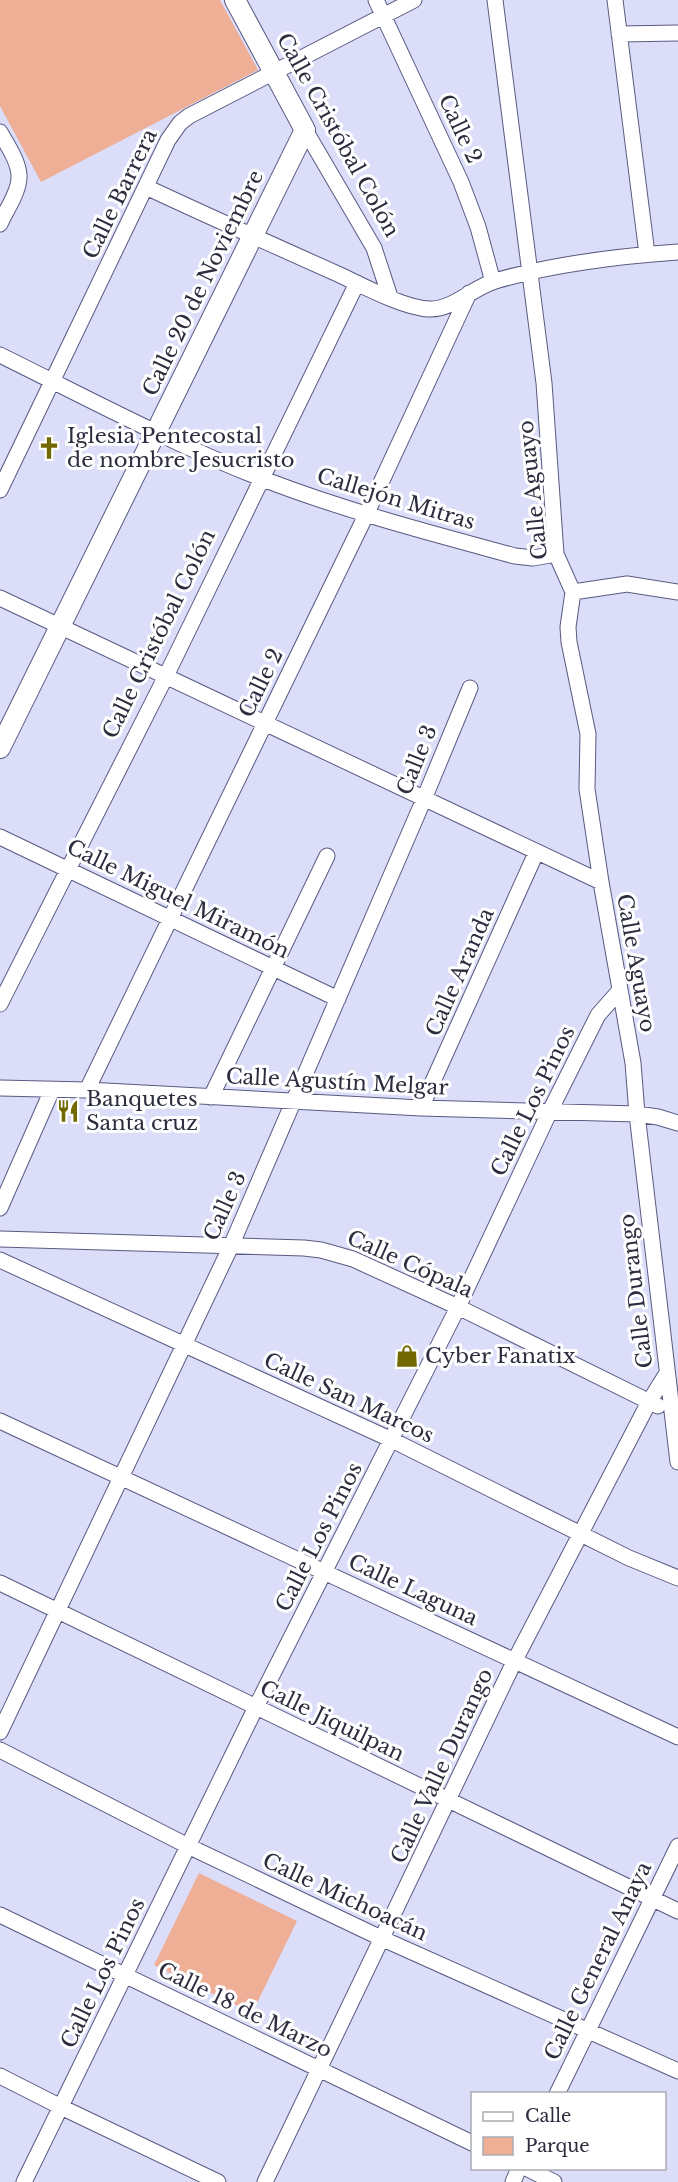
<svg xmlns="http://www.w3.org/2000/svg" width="678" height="2182" font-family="'Libre Baskerville',serif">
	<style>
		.green { fill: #eeaf96 }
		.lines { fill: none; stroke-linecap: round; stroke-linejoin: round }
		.minor-casing { stroke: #595a82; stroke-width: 17 }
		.tertiary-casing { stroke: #595a82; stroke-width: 22 }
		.minor { stroke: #fff; stroke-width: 15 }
		.tertiary { stroke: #fff; stroke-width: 20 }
		.labels { text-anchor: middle; stroke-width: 6; stroke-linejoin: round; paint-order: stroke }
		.street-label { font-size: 21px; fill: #2c2d3e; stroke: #fff }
		.poi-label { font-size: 21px; fill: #2c2d3e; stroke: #fff; text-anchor: start }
	</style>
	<rect width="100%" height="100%" fill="#dbddf9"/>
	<path class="green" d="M0,0h220l38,70 -217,112 -41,-76z
		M199,1873l98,48 -45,92 -98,-48z"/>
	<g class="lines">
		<g class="minor-casing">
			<path id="minor" d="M376,0l85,182 17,45 15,55
				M495,0l49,383 12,171 17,38 -5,35 1,15 19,92 -1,55 14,93 32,181 4,51 41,348
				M615,0l32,254
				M619,34l59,-1
				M305,130l69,118 16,49
				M0,132c7,13 18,28 19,43 1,16 -13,35 -19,49
				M146,187c64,30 129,59 194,88 23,11 64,33 89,34 24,1 43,-21 66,-28 55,-16 125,-25 183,-29
				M0,355c87,43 173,89 263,124 83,32 167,54 252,77l18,2 23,-4
				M0,490l168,-350 12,-17 9,-7 225,-116
				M573,592l54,-8 51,8
				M0,598l601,284
				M0,837l338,162
				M0,1004l166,-328 191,-393
				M0,1088l87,2 334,18 216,6 21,3 20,6
				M87,1090l279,-575 103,-222
				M211,1097l116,-241
				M421,1108l115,-255
				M0,1208l52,-118
				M0,1239l304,9 17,2 32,9 105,48 200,99
				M0,1260l392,180 237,118 49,20
				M0,1421l678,316
				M0,1583l678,328
				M0,1732l231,-486 193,-447 46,-111
				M0,1750l188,96 195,93 295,132
				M0,1915l472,228
				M0,2076l61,31 157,75
				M557,2094l121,-248
				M526,2168l28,14
				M24,2182l232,-475 202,-400 92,-196 48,-96 22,-25
				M265,2182l250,-522 134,-258 18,-29
				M513,2182l6,-14"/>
		</g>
		<g class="tertiary-casing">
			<path id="tertiary" d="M0,748l305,-618 -70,-130"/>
		</g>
		<use href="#minor" class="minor"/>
		<use href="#tertiary" class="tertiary"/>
	</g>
	<defs>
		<g id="church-bare" transform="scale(1.8)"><path d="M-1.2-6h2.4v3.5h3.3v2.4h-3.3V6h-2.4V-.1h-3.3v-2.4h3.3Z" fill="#736800" stroke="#fff" stroke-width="2.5" paint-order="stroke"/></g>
		<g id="restaurant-bare" transform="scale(1.8)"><path d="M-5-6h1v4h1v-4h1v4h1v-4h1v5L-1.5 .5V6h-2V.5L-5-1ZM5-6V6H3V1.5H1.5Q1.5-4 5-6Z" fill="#736800" stroke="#fff" stroke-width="2.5" paint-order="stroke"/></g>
		<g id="shop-bare" transform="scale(1.8)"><path d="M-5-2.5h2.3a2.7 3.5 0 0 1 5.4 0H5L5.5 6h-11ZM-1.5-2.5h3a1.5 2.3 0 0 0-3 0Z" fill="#736800" stroke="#fff" stroke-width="2.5" paint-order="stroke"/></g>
	</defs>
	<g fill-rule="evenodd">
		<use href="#church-bare" x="49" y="448"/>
		<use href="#restaurant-bare" x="68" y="1111"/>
		<use href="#shop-bare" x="407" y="1356"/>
	</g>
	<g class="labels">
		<g class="street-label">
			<text transform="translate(460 129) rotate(65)" y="7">Calle 2</text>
			<text transform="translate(338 135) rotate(61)" y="7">Calle Cristóbal Colón</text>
			<text transform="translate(120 194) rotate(-64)" y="7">Calle Barrera</text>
			<text transform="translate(203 283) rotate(-64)" y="7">Calle 20 de Noviembre</text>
			<text transform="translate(533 490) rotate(-96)" y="7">Calle Aguayo</text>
			<text transform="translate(396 499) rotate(17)" y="7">Callejón Mitras</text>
			<text transform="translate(159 634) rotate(-64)" y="7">Calle Cristóbal Colón</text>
			<text transform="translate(261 683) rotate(-64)" y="7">Calle 2</text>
			<text transform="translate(417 760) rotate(-68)" y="7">Calle 3</text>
			<text transform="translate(178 899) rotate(26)" y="7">Calle Miguel Miramón</text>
			<text transform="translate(636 963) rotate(80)" y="7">Calle Aguayo</text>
			<text transform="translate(460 972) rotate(-66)" y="7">Calle Aranda</text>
			<text transform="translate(337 1082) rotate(3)" y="7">Calle Agustín Melgar</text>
			<text transform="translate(533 1101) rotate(-64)" y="7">Calle Los Pinos</text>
			<text transform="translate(225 1206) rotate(-66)" y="7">Calle 3</text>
			<text transform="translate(410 1264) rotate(24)" y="7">Calle Cópala</text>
			<text transform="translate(636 1291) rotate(-97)" y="7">Calle Durango</text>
			<text transform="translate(349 1398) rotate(25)" y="7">Calle San Marcos</text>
			<text transform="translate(319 1537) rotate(-63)" y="7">Calle Los Pinos</text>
			<text transform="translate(413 1590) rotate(25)" y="7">Calle Laguna</text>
			<text transform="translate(332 1721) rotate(26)" y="7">Calle Jiquilpan</text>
			<text transform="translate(442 1766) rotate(-65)" y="7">Calle Valle Durango</text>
			<text transform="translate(345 1897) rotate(25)" y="7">Calle Michoacán</text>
			<text transform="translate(598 1961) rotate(-64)" y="7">Calle General Anaya</text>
			<text transform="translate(103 1973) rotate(-64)" y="7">Calle Los Pinos</text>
			<text transform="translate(245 2010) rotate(26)" y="7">Calle 18 de Marzo</text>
		</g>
		<g class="poi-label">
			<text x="67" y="443">Iglesia Pentecostal<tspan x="67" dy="24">de nombre Jesucristo</tspan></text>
			<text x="86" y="1106">Banquetes<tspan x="86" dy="24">Santa cruz</tspan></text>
			<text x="425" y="1363">Cyber Fanatix</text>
		</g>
	</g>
	<rect x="471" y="2092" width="195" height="78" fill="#ffffff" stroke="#ababb2" stroke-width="1.5"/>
	<rect x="483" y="2112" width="30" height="9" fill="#ffffff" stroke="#ababb2" stroke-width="1.5"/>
	<text x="525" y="2122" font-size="18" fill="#2c2d3e">Calle</text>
	<rect x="483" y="2137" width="30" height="18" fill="#eeaf96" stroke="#ababb2" stroke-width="1.5"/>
	<text x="525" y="2152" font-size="18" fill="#2c2d3e">Parque</text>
</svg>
